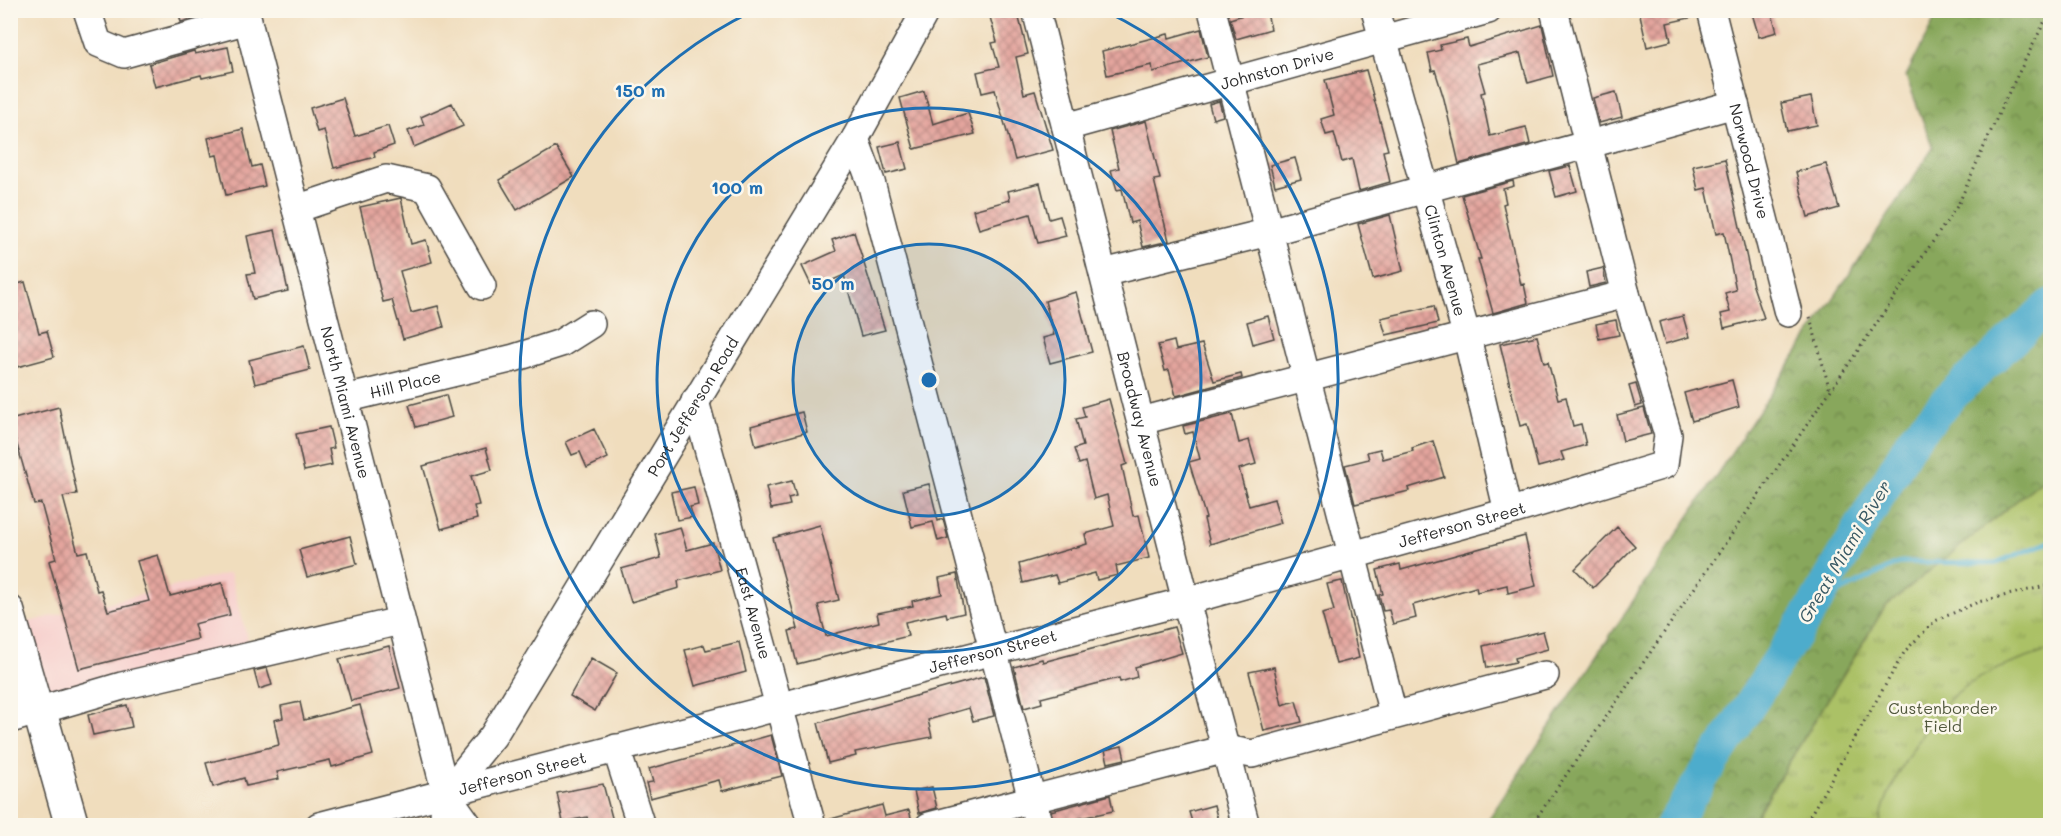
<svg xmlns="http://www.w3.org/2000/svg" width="2061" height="836" font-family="Mali,sans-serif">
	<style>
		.built { fill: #f7d0cd }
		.forest { fill: url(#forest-crowns); stroke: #5a6943; stroke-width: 1.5 }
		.park { fill: url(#park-tufts); stroke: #6b7648; stroke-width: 1.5 }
		.pitch { fill: #abc166; stroke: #6b7648; stroke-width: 1.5 }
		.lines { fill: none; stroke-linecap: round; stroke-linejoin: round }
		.stream { stroke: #4daccc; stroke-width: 5 }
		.river { stroke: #4daccc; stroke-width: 33 }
		.building { fill: url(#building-cross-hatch) }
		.minor-casing { stroke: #494641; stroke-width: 30 }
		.major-casing { stroke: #494641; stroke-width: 36 }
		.path { stroke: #494641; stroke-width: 3; stroke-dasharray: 1.5 4.5; stroke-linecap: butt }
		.minor { stroke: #fff; stroke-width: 27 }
		.major { stroke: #fff; stroke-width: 33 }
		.ring { fill: none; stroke: #1f6fb2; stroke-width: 3 }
		.labels { text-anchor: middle; stroke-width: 5; stroke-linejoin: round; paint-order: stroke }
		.street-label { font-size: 16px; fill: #2b2b2b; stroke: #fbf7ec }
		.park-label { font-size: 16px; fill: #51583d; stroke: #fbf7ec }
		.water-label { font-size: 18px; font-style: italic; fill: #375863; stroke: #fbf7ec }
		.centre { fill: #1f6fb2; stroke: #fbf7ec; stroke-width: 3 }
		.ring-label { font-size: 18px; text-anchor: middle; font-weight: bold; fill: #1f6fb2; stroke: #fbf7ec; stroke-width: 5; stroke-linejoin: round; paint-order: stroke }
	</style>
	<defs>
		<pattern id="forest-crowns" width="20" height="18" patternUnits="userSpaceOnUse" patternTransform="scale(1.5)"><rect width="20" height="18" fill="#88a75b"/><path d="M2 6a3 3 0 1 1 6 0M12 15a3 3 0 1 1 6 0" fill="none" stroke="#6f884b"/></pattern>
		<pattern id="park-tufts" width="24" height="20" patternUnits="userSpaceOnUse" patternTransform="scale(1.5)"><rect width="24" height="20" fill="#abc166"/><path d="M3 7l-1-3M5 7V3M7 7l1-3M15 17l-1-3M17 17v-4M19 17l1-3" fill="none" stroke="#8b9d54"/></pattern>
		<pattern id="building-cross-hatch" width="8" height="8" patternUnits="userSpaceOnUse" patternTransform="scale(1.5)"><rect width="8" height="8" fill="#e4a59e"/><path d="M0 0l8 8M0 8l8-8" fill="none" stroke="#b98781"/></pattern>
	</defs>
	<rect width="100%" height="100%" fill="#fbf7ec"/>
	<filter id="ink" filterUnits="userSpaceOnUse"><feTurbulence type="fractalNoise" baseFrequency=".0167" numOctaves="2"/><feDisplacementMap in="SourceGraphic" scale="12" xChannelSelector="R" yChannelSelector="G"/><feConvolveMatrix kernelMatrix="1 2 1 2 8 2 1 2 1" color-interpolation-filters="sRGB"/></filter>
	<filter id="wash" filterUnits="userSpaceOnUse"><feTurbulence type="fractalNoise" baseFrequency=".008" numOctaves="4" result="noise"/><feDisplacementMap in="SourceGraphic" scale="24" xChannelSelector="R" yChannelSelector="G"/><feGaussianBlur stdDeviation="1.35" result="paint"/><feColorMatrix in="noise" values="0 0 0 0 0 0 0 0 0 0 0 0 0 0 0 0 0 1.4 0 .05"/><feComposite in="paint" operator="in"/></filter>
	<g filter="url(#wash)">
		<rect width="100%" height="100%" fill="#f0ddbd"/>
		<path class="built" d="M230,573l22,83 -213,53 -28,-25 -1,-75 6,16z"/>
		<path class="forest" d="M1939,11h111v463l-165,133 -135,218 -266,1 449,-678 -27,-72z"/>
		<path class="park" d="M2050,474v351l-300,1 135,-219z"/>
		<path class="pitch" d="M2050,650v175h-170c2,-34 51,-111 78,-133 27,-21 60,-31 92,-42z"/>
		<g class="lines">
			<path class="stream" d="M1815,604l86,-42 94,1 55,-21"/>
			<path class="river" d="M1671,826l144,-222 97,-164 41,-46 97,-89"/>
		</g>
		<g id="blocks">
			<path class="building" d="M178,10h45l-42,12z
				M988,10h29l11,44 -12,3 8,37 11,-3 18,59 -38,10 -20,-70 -13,3 -5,-21 22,-5 -7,-24 5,-1z
				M1259,10h7l5,19 -35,10 -6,-20z
				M1639,10h55v7l-27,6 4,18 -24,6z
				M1751,10h20l6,22 -18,5z
				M1542,25l11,51 -25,7 -8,-30 -43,11 8,28 -4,1 9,43 36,-9 4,17 -71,20 -15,-65 -9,-29 -3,1 -4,-18 13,-3 -1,-5 27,-6 2,8z
				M1201,29l7,28 -55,15 -1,-7 -45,10 -5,-24 66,-17 1,4z
				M228,47l5,24 -31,7 -1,-3 -46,12 -6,-23 45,-13 1,3z
				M1366,70l22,80 -5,1 7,31 -31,9 -7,-32 -10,3 -8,-29 -8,2 -5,-16 13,-4 -9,-35z
				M924,91l9,33 35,-11 7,21 -61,15 -14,-51z
				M1616,92l6,25 -23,6 -6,-25z
				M1811,97l6,28 -30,6 -6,-28z
				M343,98l12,38 33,-10 6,19 -20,7 1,5 -41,11 -10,-38 -7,2 -7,-24z
				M1219,101l4,15 -10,3 -4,-15z
				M452,103l11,23 -49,21 -6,-16 16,-6 -3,-8z
				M1146,121l14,58 -6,1 15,61 -26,6 -6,-26 -7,2 -8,-34 -5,1 -6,-20 8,-2 -9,-37z
				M243,129l9,38 8,-2 5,21 -39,9 -9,-40 -5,1 -4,-18z
				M900,142l7,27 -21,5 -7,-27z
				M556,147l18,30 -57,33 -18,-30z
				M1295,158l6,21 -26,7 -5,-21z
				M1725,159l28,127 11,32 -40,10 -3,-14 9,-2 -5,-19 11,-3 -12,-58 -8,2 -10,-46 -8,2 -5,-24z
				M1826,164l13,44 -31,9 -12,-45z
				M1570,166l7,25 -21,6 -7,-26z
				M1513,181l1,5 -11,3 3,14 -3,1 18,81 3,-1 4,19 -35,10 -15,-54h3l-19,-64z
				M1040,183l9,36 11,-3 6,20 -28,7 -8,-29 -51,15 -6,-19 37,-10 -2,-9z
				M401,198l10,46 15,-4 6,22 -32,9 11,42 27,-7 6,21 -41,12 -11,-39 -9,2 -23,-95z
				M1390,215l13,56 -30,8 -15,-55z
				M275,230l13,61 -35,8 -6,-25 8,-1 -8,-37z
				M854,232l31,98 -24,6 -17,-61 -31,14 -11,-23 34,-15 -4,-11z
				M1603,268l3,15 -17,4 -3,-15z
				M25,282l14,51 8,-2 7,26 -44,12v-83z
				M1076,292l16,60 -42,11 -7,-25 11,-3 -9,-34z
				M1434,306l4,17 -52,12 -5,-17z
				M1268,316l6,22 -21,6 -6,-22z
				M1683,316l6,21 -24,7 -6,-22z
				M1616,320l3,15 -20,4 -3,-15z
				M1537,336l7,27 4,-1 10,37 8,-2 7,29 8,-2 5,21 -25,7 3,8 -26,7 -11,-43 -7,2 -20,-82z
				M1174,341l2,9 26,-6 12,37 27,-7 1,4 -66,18 -7,-26 -4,1 -7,-26z
				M304,346l6,24 -55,14 -6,-24z
				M1732,380l7,27 -47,14 -8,-28z
				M1636,384l6,21 -7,2 -6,-21z
				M446,395l6,22 -36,10 -7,-22z
				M1109,399l18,65 -5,2 11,50 6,-1 10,43 -33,8 2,9 -21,5 -2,-7 -37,10 -3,-8 -32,8 -4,-19 68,-20 -2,-10 29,-8 -7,-31 -13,4 -9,-37 -6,2 -5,-15 9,-3 -7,-27 9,-2 -3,-10z
				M59,407l18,87 -14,3 15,56 9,-2 10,40 4,-1 7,21 41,-10 -12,-40 21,-6 12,41 52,-13 8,32 -36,9 4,15 -119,30 -30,-108 7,-2 -15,-56 -7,1 -24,-84z
				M1644,408l7,26 -28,7 -6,-26z
				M802,412l5,20 -51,14 -5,-20z
				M1232,414l7,29 10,-3 7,24 -17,5 10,37 25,-7 7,24 -71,21 -6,-25 2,-1 -17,-56 11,-3 -7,-27 -8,2 -2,-8z
				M329,427l5,21 -5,1 3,16 -28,6 -8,-37z
				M594,429l14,29 -21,10 -7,-16 -8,3 -6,-13z
				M1433,441l11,36 -36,11 1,3 -54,13 -10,-39 24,-6 -2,-7 13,-3 3,10 30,-8 -1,-3z
				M486,448l6,22 -21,6 8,29 -5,1 3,13 -36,10 -18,-63z
				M792,481l4,15 -8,2 2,7 -19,4 -5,-22z
				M929,484l9,37 5,-2 5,19 -10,3 -5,-19 -21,5 -9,-37z
				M694,487l4,18 -8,2 3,10 -16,3 -6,-28z
				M820,525l19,75 -21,5 8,31 53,-14 -2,-9 36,-7 -1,-5 30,-7 -3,-16 18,-4 7,39 -17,4 -1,-4 -41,9 3,14 -111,28 -8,-33 9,-2 -25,-91z
				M680,527l7,23 26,-7 7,27 -42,11 1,7 -48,14 -10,-33 40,-11 -6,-24z
				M1617,527l18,19 -42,42 -18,-19z
				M350,536l7,28 -50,13 -8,-27z
				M1525,536l11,50 -28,7 -1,-8 -30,7 -1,-5 -63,18 3,13 -23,6 -4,-14 -6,1 -4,-16 4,-1 -6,-24 23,-6 1,6z
				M1342,581l17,77 -23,6 -14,-50 12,-3 -7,-27z
				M1174,627l8,26 -47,14 2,10 -17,5 -1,-4 -78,20 1,5 -18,5 -10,-41 28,-8 1,3z
				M1543,631l5,18 -33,9 1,4 -29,6 -4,-22z
				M739,642l7,30 -51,14 -10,-36 19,-5 2,5z
				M389,646l11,42 -49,13 -12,-42z
				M591,658l26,15 -22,38 -25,-15z
				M1274,667l8,38 14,-4 6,21 -38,9 -15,-59z
				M267,668l5,17 -13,4 -5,-18z
				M984,677l10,39 -21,5 -4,-13 -41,12 4,17 -77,15 1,4 -28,7 -10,-40z
				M300,702l4,18 56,-15 13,50 -41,12 -2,-7 -53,12 2,7 -33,7 -2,-8 -31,9 -7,-24 73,-18 -5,-25 9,-2 -2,-12z
				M127,705l5,22 -39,8 -5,-20z
				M771,735l11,41 -60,15 -3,-11 -69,18 -4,-15 7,-1 -4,-13z
				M1122,746l3,13 -17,4 -3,-13z
				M603,784l11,41h-24l-3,-8 -24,5 -6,-29z
				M932,787l5,21 -18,5 -5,-22z
				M1110,795l3,16 -59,13 -3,-13z
				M882,805l3,11 24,-6 4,15h-86v-5z
				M1214,805l5,20h-26l-4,-13z"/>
		</g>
	</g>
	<g filter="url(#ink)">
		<use href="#blocks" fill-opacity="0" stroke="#494641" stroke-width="1.5"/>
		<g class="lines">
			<g class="minor-casing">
				<g id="minor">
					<path d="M87,10l11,33 26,11 124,-34"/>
					<path id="s1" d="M245,10l201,784 -3,32"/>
					<path id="s2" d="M1036,10l150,591 60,225"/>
					<path d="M1212,10l181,704"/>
					<path id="s3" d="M1375,10l92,327 41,175"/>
					<path id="s4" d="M1711,10l77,303"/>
					<path id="s5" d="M1066,127l422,-117"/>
					<path d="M855,139l16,43 168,644"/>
					<path d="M296,209l90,-30 41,9 55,98"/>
					<path d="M1103,273l166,-41 466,-128"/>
					<path id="s6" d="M345,399l169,-41 47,-15 30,-19"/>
					<path id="s7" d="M695,401l117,425"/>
					<path d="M1141,421l485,-127"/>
					<path d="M10,609l29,100"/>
					<path d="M10,719l112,-33 278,-65"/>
					<path d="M616,748l25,78"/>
					<path id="s8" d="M446,794l47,-58 362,-597 71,-129"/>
					<path d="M446,794l23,32"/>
					<path id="s9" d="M319,826l867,-225 322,-89 156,-47 4,-30 -42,-141 -72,-284"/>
					<path d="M929,826l297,-77 26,5 293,-79"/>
				</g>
			</g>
			<g class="major-casing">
				<path id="major" d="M10,684l29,25 33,117"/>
			</g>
			<path class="path" d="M1810,317l20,74
				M1531,826l427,-621 45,-101 47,-93
				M1804,826l101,-175 30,-30 43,-19 72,-17"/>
			<use href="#minor" class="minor"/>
			<use href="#major" class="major"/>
		</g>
	</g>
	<circle cx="929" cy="380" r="136" fill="#1f6fb2" fill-opacity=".12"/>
	<g class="ring">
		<circle cx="929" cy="380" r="136"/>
		<circle cx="929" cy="380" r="272"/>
		<path d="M1105 11A409 409 0 1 1 753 11"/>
	</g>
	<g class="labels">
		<g class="street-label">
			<text dy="6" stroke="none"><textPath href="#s5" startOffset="219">Johnston Drive</textPath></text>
			<text dy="6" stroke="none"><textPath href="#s4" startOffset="156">Norwood Drive</textPath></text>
			<text dy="6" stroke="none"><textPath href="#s3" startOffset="260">Clinton Avenue</textPath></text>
			<text dy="6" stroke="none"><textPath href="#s6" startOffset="62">Hill Place</textPath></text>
			<text dy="6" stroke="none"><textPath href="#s1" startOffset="405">North Miami Avenue</textPath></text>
			<text dy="6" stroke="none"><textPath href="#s8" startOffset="460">Port Jefferson Road</textPath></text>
			<text dy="6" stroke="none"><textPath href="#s2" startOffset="422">Broadway Avenue</textPath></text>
			<text dy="6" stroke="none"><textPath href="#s9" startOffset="1182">Jefferson Street</textPath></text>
			<text dy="6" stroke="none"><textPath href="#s7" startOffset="220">East Avenue</textPath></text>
			<text dy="6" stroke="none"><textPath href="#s9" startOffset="696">Jefferson Street</textPath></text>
			<text dy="6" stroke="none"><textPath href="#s9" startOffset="210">Jefferson Street</textPath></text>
		</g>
		<g class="park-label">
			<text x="1943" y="714">Custenborder<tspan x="1943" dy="18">Field</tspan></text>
		</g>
		<g class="water-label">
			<text transform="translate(1845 552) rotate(-59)" y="6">Great Miami River</text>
		</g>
	</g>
	<circle cx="929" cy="380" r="9" class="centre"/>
	<g class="ring-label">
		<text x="640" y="97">150 m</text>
		<text x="737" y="194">100 m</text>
		<text x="833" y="290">50 m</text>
	</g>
	<rect width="2061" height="836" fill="none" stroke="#fbf7ec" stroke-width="36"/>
</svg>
